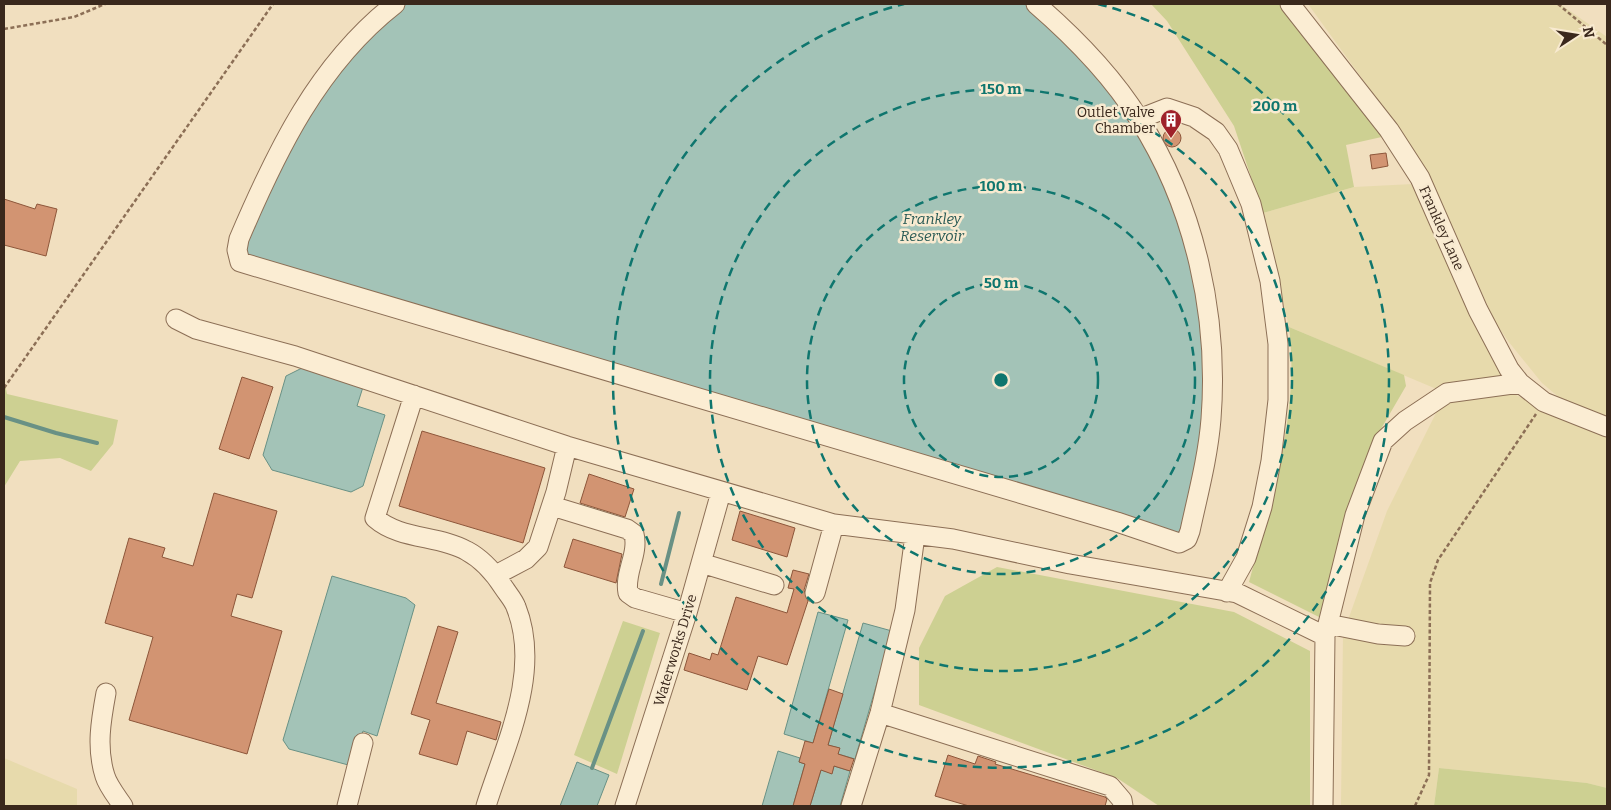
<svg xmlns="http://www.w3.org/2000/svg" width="1611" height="810" font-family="Bitter,serif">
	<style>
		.farmland { fill: #e7daac }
		.green { fill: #cdd092 }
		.water { fill: #a3c3b7; stroke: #699185 }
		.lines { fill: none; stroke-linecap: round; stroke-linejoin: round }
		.stream { stroke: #699185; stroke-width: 4 }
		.building { fill: #d29472; stroke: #8d563a }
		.minor-casing { stroke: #8c6f56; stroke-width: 21 }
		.path { stroke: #8c6f56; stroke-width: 2.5; stroke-dasharray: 4 2.5; stroke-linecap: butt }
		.minor { stroke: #fbedd3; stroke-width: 19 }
		.ring { fill: none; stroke: #0f766e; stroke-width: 2.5; stroke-dasharray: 9 6 }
		.labels { text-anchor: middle; stroke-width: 5; stroke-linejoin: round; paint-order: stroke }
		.poi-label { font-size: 14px; fill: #3a281c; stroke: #f8ead0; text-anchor: end }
		.street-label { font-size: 14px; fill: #3a281c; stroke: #f8ead0 }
		.water-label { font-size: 15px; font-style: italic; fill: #2a5b55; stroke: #f8ead0 }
		.centre { fill: #0f766e; stroke: #f8ead0; stroke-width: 2.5 }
		.ring-label { font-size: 15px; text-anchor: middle; font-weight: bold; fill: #0f766e; stroke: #f8ead0; stroke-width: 5; stroke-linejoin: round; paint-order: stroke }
	</style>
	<rect width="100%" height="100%" fill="#f1dfbf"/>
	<path class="farmland" d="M1308,4h252l47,33v382l-39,-14 -26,-22 -34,-42 -13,-19 -53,-118 -39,-69z
		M1413,184l65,138 38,73 55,28 36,14v351l-20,-5 -148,-15 -5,38h-93l2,-172 44,-123 59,-118 -157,-66 -26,-114 91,-26z
		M4,758l73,31v17h-73z"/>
	<path class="green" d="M1151,4h134l101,132 -40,9 8,42 -91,26 -29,-87 -67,-105z
		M1289,327l115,48 2,11 -28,48 -59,183 -70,-35c22,-84 51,-168 40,-255z
		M4,379l3,15 111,26 -5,24 -22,27 -31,-13 -40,3 -16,26z
		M997,567l237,45 76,39v155h-151l-42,-28 -198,-73v-57l26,-52z
		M623,621l37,12 -43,141 -43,-19z
		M1439,768l148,15 20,5v18h-173z"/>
	<path class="water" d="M402,4h624c131,105 197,277 175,443 -4,30 -14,59 -20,88l-938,-280 29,-80 62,-102z
		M302,368l61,19 -6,19 28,9 -22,71 -12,6 -79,-22 -9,-15 23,-79z
		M332,576l74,22 9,7 -38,131 -14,-5 -11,35 -63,-17 -6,-9z
		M818,612l30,8 -35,123 -29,-9z
		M863,623l29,8 -37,128 -17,-5 1,-6 -11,-3z
		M778,751l22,7 -1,4 6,2 -12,42h-31z
		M577,762l32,13 -12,31h-37z
		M834,766l16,5 -10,35h-30l11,-36 11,3z"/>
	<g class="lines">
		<path class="stream" d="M4,417l52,16 41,10
			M661,584l18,-71
			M592,768l51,-137"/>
	</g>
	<path class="building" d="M1163 138a9 9 0 1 1 18 0a9 9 0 1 1-18 0Z
		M1386,153l2,13 -16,3 -2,-14z
		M4,199l31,10 2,-5 20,5 -11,47 -42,-11z
		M242,377l31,10 -24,72 -30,-10z
		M422,431l123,37 -22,75 -124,-37z
		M589,474l45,15 -9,28 -45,-14z
		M214,493l63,18 -25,87 -15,-4 -6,22 51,15 -35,123 -118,-34 24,-83 -48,-14 24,-85 36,10 -3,9 31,9z
		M740,511l55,17 -8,29 -55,-17z
		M573,539l49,15 -6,29 -52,-16z
		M793,570l16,4 -5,16 4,11 -21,64 -29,-9 -11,34 -63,-20 5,-17 21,7 2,-7 6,2 18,-58 51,16 7,-24 -6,-1z
		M438,626l20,6 -22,71 65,19 -5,18 -29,-9 -10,34 -38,-11 11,-34 -19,-6z
		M829,689l14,5 -15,51 12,3 -2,6 16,5 -4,12 -16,-5 -2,8 -11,-4 -11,36h-17l12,-42 -6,-2 6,-21 8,2z
		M948,755l27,9 3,-8 18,6 -1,2 110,33 2,2 -2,7h-136l-34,-10z"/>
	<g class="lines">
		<g class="minor-casing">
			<path id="minor" d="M395,4c-77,60 -119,148 -156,235l-2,11 3,12 877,260 62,21 8,-4 3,-8c8,-37 18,-74 21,-112 8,-103 -16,-212 -72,-300 -26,-42 -66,-83 -103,-115
				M1290,4l99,126 31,48 58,132 31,59 11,14 24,19 63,25
				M1139,119l28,-11 27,9 22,15 12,17 23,55 19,77 8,63v56l-7,61 -9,46 -16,51 -19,34
				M176,319l20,10 99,27 272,90 267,78 -19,69
				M414,395l-39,123c25,22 64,17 92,33 15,8 28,23 37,37 4,6 10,13 12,19 26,65 -11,138 -30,199
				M552,506l75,23 7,5c5,20 -10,39 -6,59l7,5 52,15
				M834,524l119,15 117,25 167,29 88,43 -2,170
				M701,563l73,22
				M496,575l30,-16 12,-12 18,-55 11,-46
				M1328,624l50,10 27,2
				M1325,636l30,-121 28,-74 22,-20 42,-28 73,-10
				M106,693c-5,27 -10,55 -1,83 3,10 12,21 18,30
				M880,713l230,73 12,14 1,6
				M347,806l16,-63
				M625,806l62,-193 34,-121
				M851,806l29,-93 25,-103 10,-75"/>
		</g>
		<path class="path" d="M1558,4l49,41
			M4,29l70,-12 31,-13
			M4,388l269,-384
			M1415,806l14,-31 1,-192 8,-23 98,-146"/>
		<use href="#minor" class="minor"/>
	</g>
	<g class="ring">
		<circle cx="1001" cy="380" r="97"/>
		<circle cx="1001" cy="380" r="194"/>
		<circle cx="1001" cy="380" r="291"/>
		<path d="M1098 4A388 388 0 1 1 904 4"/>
	</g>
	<defs>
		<g id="building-pin" transform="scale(1.125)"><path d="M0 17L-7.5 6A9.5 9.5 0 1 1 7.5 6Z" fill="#9f212a" stroke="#f8ead0"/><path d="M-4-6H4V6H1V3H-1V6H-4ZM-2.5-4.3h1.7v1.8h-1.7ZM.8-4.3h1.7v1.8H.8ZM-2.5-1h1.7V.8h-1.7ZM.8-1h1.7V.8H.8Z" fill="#fff"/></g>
	</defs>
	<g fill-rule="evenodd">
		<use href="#building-pin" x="1171" y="120"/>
	</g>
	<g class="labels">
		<g class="poi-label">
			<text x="1155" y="117">Outlet Valve<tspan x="1155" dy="16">Chamber</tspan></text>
		</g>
		<g class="street-label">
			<text transform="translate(1442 228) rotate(66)" y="5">Frankley Lane</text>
			<text transform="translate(675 650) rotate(-73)" y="5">Waterworks Drive</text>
		</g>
		<g class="water-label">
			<text x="932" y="224">Frankley<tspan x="932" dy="17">Reservoir</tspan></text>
		</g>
	</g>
	<circle cx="1001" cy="380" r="8" class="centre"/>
	<g class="ring-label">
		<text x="1001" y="94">150 m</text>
		<text x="1275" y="111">200 m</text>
		<text x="1001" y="191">100 m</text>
		<text x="1001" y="288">50 m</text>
	</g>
	<rect width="1611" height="810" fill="none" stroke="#3a281c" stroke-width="10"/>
	<g transform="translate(1576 35) rotate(78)" stroke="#f8ead0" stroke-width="4" paint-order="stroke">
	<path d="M0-4L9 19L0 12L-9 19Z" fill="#3a281c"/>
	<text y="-8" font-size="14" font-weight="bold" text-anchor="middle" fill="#3a281c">N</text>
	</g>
</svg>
